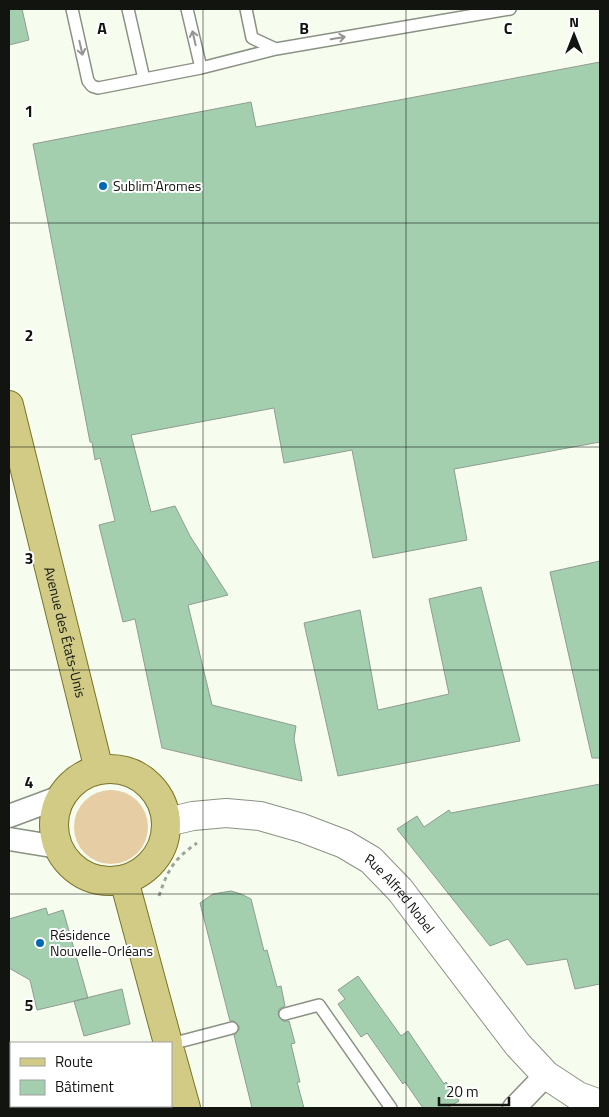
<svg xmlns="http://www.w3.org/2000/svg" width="609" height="1117" font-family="'Titillium Web',sans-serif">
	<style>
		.green { fill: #e7cda3 }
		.building { fill: #a3cfaf; stroke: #8f9c92 }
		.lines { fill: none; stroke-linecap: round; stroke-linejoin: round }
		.service-casing { stroke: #8b9185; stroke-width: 14 }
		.minor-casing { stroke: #8b9185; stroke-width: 25 }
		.tertiary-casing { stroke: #8b9185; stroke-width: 30 }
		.primary-casing { stroke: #7a7426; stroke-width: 30 }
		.path { stroke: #9ea398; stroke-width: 3; stroke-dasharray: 4 4; stroke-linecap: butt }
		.service { stroke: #fff; stroke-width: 11 }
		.minor { stroke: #fff; stroke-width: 22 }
		.tertiary { stroke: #fff; stroke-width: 28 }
		.primary { stroke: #d1cb85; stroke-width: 28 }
		.oneway { stroke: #949593 }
		.grid { fill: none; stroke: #11140f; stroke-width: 1; stroke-opacity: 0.55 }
		.poi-dot { fill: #0069b5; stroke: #fff; stroke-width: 2 }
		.labels { text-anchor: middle; stroke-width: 4; stroke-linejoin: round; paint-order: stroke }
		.poi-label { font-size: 14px; fill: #11140f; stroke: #fff; text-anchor: start }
		.street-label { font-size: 14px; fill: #11140f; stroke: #fff }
		.grid-label { font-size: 16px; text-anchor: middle; font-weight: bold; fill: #11140f; stroke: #fff; stroke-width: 4; stroke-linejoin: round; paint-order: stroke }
	</style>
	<rect width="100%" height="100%" fill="#f6fcee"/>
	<path class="green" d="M74 827a37 37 0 1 1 74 0a37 37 0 1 1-74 0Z"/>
	<path class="building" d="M9,9h13l7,31 -20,5z
		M600,62v380l-146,27 13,71 -94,18 -21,-108 -68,13 -10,-55 -143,27 20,77 24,-6 15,30 38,59 -40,10 24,100 84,21 -2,13 8,42 -140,-33 -27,-129 -12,3 -24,-97 16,-4 -15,-63 -5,2 -3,-18h-2l-57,-298 218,-42 5,25z
		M600,561v197h-8l-42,-186z
		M481,587l39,154 -182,35 -34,-153 56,-13 18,100 71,-16 -20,-95z
		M600,784v200l-25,5 -8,-30 -40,6 -19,-26 -18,7 -93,-117 20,-13 7,11 25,-17 2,3z
		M231,891l10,3 10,5 13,52 3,-1 10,37 4,-1 4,20 -6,3 -1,6 5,6h6l6,22 -4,1 9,38h-3l7,26h-52l-18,-73 5,-5v-4l-5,-5h-4l-30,-118 13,-9z
		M46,908l2,7 15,-5 25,88 -51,12 -7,-30 -21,-12v-49z
		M358,976l43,60 7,-5 36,53 2,-2 13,19 -12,7h-24l-18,-26 -2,2 -36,-51 -6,4 -23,-33 7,-5 -7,-9z
		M122,989l8,35 -46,12 -10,-35z"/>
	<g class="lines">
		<g class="service-casing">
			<path id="service" d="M72,9l16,72 4,5 6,2 103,-20 75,-19
				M128,9l16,70
				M187,9l14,59
				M246,9l6,29 24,11 234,-40
				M285,1014l34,-9 72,103
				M171,1044l61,-16"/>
		</g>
		<g class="minor-casing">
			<path id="minor" d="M9,816l54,-20
				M9,839l49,8
				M514,1108l32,-33"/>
		</g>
		<g class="tertiary-casing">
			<g id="tertiary">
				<path id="s1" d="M167,822l26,-6 33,-3 34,3 42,12 42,16 27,16 29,30 118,155 28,30 32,21 22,8"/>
			</g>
		</g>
		<g class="primary-casing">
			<g id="primary">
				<path id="s2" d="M9,405l90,365"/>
				<circle cx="110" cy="825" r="56"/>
				<path d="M124,880l44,163"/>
				<path d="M171,1054l15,54"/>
			</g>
		</g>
		<path class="path" d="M159,896c9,-27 15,-37 38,-53"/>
		<use href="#service" class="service"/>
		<use href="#minor" class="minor"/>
		<use href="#tertiary" class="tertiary"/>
		<use href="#primary" class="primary"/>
	</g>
	<defs><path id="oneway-shaft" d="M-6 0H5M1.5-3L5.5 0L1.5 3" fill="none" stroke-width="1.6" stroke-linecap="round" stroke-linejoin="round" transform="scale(1.25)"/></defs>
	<g class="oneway">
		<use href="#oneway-shaft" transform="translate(194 38) rotate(-103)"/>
		<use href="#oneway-shaft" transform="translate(338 38) rotate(-10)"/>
		<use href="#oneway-shaft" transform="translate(81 48) rotate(77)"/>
	</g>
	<path class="grid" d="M203,9v1099M406,9v1099M9,223h591M9,447h591M9,670h591M9,894h591"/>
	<g class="poi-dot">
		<circle cx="103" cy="186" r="5"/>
		<circle cx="40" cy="943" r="5"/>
	</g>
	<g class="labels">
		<g class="poi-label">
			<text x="113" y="191">Sublim'Aromes</text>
			<text x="50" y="940">Résidence<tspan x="50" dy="16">Nouvelle-Orléans</tspan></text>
		</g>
		<g class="street-label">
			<text dy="5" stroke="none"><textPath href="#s2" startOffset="234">Avenue des États-Unis</textPath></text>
			<text dy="5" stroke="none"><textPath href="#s1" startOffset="258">Rue Alfred Nobel</textPath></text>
		</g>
	</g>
	<g class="grid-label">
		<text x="102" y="34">A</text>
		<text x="304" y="34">B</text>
		<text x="508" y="34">C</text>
		<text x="29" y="117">1</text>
		<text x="29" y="341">2</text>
		<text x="29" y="564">3</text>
		<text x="29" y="788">4</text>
		<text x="29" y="1011">5</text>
	</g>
	<rect width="609" height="1117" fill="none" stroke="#11140f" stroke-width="20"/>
	<rect x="10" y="1042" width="162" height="65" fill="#ffffff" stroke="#a0a19f"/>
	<rect x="20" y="1058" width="25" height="8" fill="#d1cb85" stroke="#a0a19f"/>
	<text x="55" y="1067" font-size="15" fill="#11140f">Route</text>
	<rect x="20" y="1080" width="25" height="15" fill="#a3cfaf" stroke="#a0a19f"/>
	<text x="55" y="1092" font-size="15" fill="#11140f">Bâtiment</text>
	<g transform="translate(574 35)" stroke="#ffffff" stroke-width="4" paint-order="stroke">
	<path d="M0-4L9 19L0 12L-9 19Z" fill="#11140f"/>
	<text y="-8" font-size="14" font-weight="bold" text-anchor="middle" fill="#11140f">N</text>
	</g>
	<path d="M439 1097v8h70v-8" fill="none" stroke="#11140f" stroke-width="2.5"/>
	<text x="446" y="1097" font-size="15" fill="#11140f" stroke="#ffffff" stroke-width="4" paint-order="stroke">20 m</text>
</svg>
